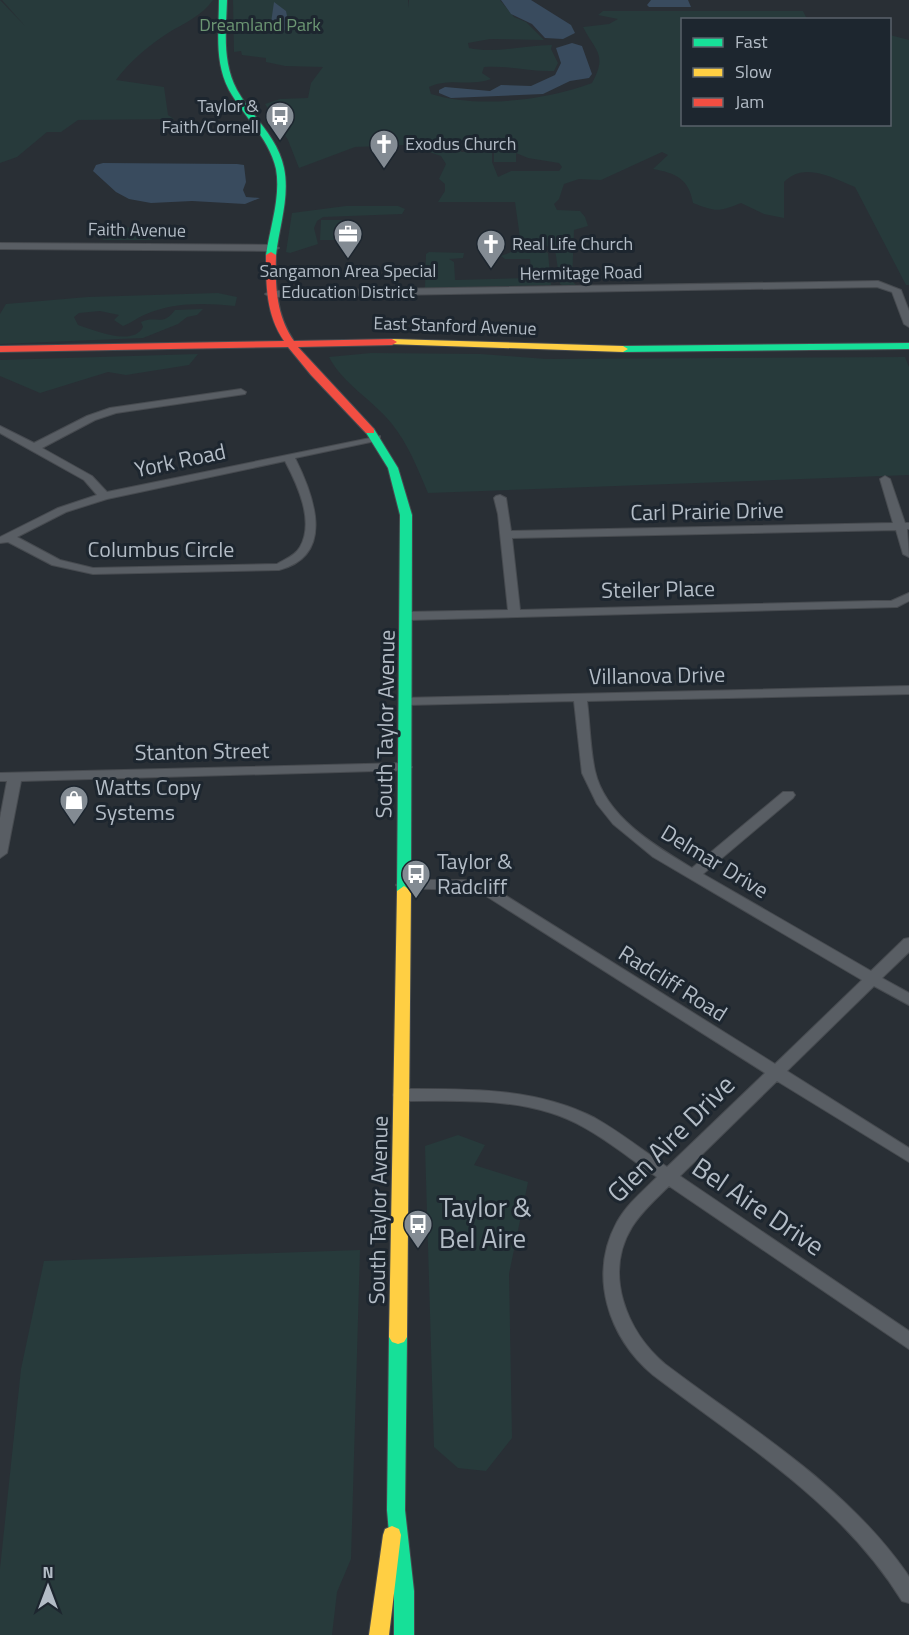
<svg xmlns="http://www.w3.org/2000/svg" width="909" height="1635" font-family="'Titillium Web',sans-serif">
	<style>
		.green { fill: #273a3b }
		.water { fill: #394b5e }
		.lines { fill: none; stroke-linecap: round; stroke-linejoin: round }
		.street-casing { stroke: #474b50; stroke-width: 2 }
		.fast-casing { stroke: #474b50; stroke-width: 2 }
		.slow-casing { stroke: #474b50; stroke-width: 2 }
		.jam-casing { stroke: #474b50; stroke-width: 2 }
		.street { fill: #595e64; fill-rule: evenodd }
		.fast { fill: #16e098; fill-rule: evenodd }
		.slow { fill: #ffcf43; fill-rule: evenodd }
		.jam { fill: #f24e42; fill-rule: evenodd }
		.labels { text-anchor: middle; stroke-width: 6; stroke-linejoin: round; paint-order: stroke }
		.far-park-label { font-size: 18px; fill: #6c9673; stroke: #1d262f }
		.far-poi-label { font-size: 18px; fill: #b3bcc6; stroke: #1d262f; text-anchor: start }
		.far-street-label { font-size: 18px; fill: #b3bcc6; stroke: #1d262f }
		.street-label { font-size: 22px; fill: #b3bcc6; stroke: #1d262f }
		.poi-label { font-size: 22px; fill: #b3bcc6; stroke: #1d262f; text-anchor: start }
		.near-street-label { font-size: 27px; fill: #b3bcc6; stroke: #1d262f }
		.near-poi-label { font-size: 27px; fill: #b3bcc6; stroke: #1d262f; text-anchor: start }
	</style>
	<rect width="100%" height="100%" fill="#292f35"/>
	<path class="green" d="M0,0l25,26 -23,-26h211c-11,16 -29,23 -45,33 -19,12 -39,29 -52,47l48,7 4,28 6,4 -96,1 -17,12h-14l-30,25 -17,6z
		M233,0h175l1,8v-8h91l14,17 12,5 18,18 -54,-1 -22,4 1,5c27,6 55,-3 83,-3l-1,4 7,14 -4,8c-24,1 -46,-6 -70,-4l-2,6 9,6c-20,8 -42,-2 -62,8l2,7c48,15 116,6 161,-11 16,-29 3,-32 -9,-56l26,-3 9,-5 -20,-4 5,-4h200l4,8 -125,1v104h208v-89l19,5v245h-3l-51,-98c-22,-9 -51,-26 -71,-5v36l-20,-4 -23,-11c-22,9 -25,9 -48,0 -4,-24 -17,-30 -40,-34l15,-14 -6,-3 -61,28 -22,-1 -15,5 -5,15 -5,5 3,6 23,1 5,6 3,9 -14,4 -2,51 6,6h-13l-5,-3 -5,-35 -11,-4h-23l-6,-43h-77l7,-11v-7l-6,-5 7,-15 -5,-8 -12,-4v-8l32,-1v9l31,-1v11l6,15 13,-6h48l3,-4 -3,-4 -31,-5 -12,-5v9h-22v-11h14l-38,-10 -41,-1 -25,5 -49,2 -56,21 -11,-28 -23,-36 15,-5 28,-1 3,-15 12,-16 -38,-1 -19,-4v-4l-24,-3 -1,-4 -7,1z
		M346,206h52l7,3 -3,5 -79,3 -6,4 -3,7 4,16 -28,9 -4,-1 6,-39z
		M321,220h21l-1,20h-21z
		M154,227l-2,13h-49l3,-12z
		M540,249l8,4 3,32 -126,3 1,-34 3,-2 35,1 -1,5 -14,1 5,3 1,18 77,-2 -2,-19h-25l-4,-3 15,-6z
		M218,293l19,4 -2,9c-32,-3 -61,-4 -91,9 -7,3 -13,8 -21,11l-9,-6 5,-5 -19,-4 -21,2 -5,4 4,8c16,5 55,22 65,2l-2,-5c15,-7 22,5 34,-12l28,-1 -6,6 -10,2 -9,7 -35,14 -143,6v-30l6,-10 82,-7z
		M371,353l110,1 65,5 359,-2 4,10v108l-481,18c-10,-24 -20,-49 -36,-69 -19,-24 -49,-40 -63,-67z
		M198,354l-9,11 -63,10 -18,-3 -68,21 -40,-17v-16z
		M458,1135l27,10 -11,20 54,17 -19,92 3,164 -26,33 -28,-3 -24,-21 -9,-301z
		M360,1250l-9,309 -14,33 -5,43h-332v-66l21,-200 23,-108z"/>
	<path class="water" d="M501,0h30l40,25 4,8 -12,6 -18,-1 -13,-14 -21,-10z
		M651,0h37l3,7h-42l-2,-2z
		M274,2l12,9 2,10 10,6 -28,7 -16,-6 17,-5z
		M572,43l10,3 10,28 -3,4 -19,3 -27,13 -92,4 -12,-5v-3l6,-3 45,4 11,-6 30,1 24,-11 6,-12 -5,-15z
		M103,163l134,1 7,1 2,17 -3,8 3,7 14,1 -15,6 -53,-3 -41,2 -22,-4 -13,-7 -23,-21 3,-6z"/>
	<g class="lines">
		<g class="street-casing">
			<path id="street" d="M0,243l274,2 5,3 -5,3 -274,-2z
				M878,281l23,9 8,21v16l-5,-3 -12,-32 -15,-5 -607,10 -5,-3 5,-3z
				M241,389l5,3 -1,2 -129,19 -21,7 -53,28 50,28 15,16 273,-56v4l-85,18c19,38 41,97 -16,112l-186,4 -41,-9 -44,-23 -8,1v-6l58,-29 39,-13 -13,-15 -84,-47v-7l34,17 53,-27 23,-8zM285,461c12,23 30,60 15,86 -5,9 -15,12 -23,17l-184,4 -33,-8 -43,-23 49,-25 41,-13z
				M885,476l5,3 15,44h4v6h-2l2,28 -6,-3 -7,-24 -384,8 8,72 353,-9h18l18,-8v8l-12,6 -490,13 -6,-4 6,-4 101,-2 -10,-96 -4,-16 2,-2 4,-1 6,3 5,33 382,-8 -13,-44z
				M909,686v8l-322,7c3,23 3,47 8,70 10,45 60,75 97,97l91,-76h10l2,3 -2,3 -90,76 168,97 33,-32 5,-1v14l-27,26 27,15v12l-35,-19 -87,85 122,77v14l-132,-81 -97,95 229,155v18l-240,-163c-13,13 -27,25 -37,41 -29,47 -5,105 33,137 87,66 177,118 241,208l3,5v26l-7,-2c-61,-99 -159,-157 -249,-226 -45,-38 -65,-100 -36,-153 10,-18 26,-31 40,-45 -24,-16 -47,-35 -72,-49 -55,-32 -123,-27 -184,-27l-6,-2 -2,-4 2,-4 6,-2c66,0 134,-2 194,29 25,14 49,33 72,49l98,-94 -282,-179 -18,-4 -67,-2 -2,-3 2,-3 5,-2h62l27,7 283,177 87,-84 -209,-123 -40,-33 -16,-20 -15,-31 -8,-72 -168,4 -6,-4 2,-3z
				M405,763l7,4 -2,3 -389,11 -14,72 -7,5v-40l7,-37h-7v-8z"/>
		</g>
		<g class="fast-casing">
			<path id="fast" d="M219,0h8c-1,31 -5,62 10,90 15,27 41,47 47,78 6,29 -5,59 -8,87l-5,3 -5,-3c4,-28 15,-58 10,-86 -7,-31 -32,-52 -47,-79 -15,-29 -10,-59 -10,-90z
				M909,343v6l-286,3 -5,-3 5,-3z
				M370,428l4,1 24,39 14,47 -1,376 -7,5 -7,-5 3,-376 -12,-47 -23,-37z
				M398,1330l6,2 3,5 -2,173 9,81v44h-20v-44l-7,-81 2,-173 3,-5z"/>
		</g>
		<g class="slow-casing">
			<path id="slow" d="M392,339l231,7 5,3 -5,3 -235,-8 -1,-2z
				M404,886l7,5 -4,446 -3,5 -6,2 -6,-2 -3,-5 8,-446z
				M392,1526l7,3 2,6 -12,100h-20l14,-100 2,-6z"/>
		</g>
		<g class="jam-casing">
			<path id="jam" d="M271,252l5,3c-1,30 0,60 18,86l98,-2 5,3 -5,3 -94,2 76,82v4h-8l-55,-58 -23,-28 -288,5v-6l284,-5c-18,-26 -18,-56 -18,-86z"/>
		</g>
		<use href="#street" class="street"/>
		<use href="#fast" class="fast"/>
		<use href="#slow" class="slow"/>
		<use href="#jam" class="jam"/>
	</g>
	<defs>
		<g id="bus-pin" transform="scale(1.5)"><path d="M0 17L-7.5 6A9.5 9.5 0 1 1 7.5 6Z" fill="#838b93" stroke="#1d262f"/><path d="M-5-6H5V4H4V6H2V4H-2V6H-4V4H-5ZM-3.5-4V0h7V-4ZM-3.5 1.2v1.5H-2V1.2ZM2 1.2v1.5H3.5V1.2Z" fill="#fff"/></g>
		<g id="church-pin" transform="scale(1.5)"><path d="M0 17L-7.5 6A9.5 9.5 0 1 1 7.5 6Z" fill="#838b93" stroke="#1d262f"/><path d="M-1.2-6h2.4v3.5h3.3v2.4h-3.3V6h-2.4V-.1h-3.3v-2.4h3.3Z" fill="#fff"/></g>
		<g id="office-pin" transform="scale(1.5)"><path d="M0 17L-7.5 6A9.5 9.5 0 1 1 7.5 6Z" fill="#838b93" stroke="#1d262f"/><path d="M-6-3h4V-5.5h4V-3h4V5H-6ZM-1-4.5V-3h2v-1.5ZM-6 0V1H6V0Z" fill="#fff"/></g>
		<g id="shop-pin" transform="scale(1.5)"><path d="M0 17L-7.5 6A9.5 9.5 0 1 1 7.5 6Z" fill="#838b93" stroke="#1d262f"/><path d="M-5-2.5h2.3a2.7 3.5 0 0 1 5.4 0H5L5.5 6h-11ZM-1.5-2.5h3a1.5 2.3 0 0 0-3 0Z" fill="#fff"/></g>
	</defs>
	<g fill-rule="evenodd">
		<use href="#bus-pin" x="280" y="116"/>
		<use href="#church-pin" x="384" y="144"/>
		<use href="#office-pin" x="348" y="234"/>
		<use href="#church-pin" x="491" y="244"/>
		<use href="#shop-pin" x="74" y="800"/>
		<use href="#bus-pin" x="416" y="874"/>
		<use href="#bus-pin" x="418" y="1224"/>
	</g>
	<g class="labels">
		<g class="far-park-label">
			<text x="260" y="31">Dreamland Park</text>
		</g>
		<g class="far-poi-label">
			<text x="259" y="112" text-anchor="end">Taylor &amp;<tspan x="259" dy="21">Faith/Cornell</tspan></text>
			<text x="405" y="150">Exodus Church</text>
			<text x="512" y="250">Real Life Church</text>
			<text x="348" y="277" text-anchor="middle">Sangamon Area Special<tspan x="348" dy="21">Education District</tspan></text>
		</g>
		<g class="far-street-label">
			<text transform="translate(137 230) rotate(1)" y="6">Faith Avenue</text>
			<text transform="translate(581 273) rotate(-1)" y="6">Hermitage Road</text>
			<text transform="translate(455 326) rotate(2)" y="6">East Stanford Avenue</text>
		</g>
		<g class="street-label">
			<text transform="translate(180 460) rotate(-12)" y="8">York Road</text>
			<text transform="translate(707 511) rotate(-1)" y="8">Carl Prairie Drive</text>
			<text x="161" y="557">Columbus Circle</text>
			<text transform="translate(658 589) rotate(-1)" y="8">Steiler Place</text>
			<text transform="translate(657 675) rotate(-1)" y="8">Villanova Drive</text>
			<text transform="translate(385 724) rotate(-89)" y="8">South Taylor Avenue</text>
			<text transform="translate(202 751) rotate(-1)" y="8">Stanton Street</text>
			<text transform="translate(715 861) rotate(31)" y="8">Delmar Drive</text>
			<text transform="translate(673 983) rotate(32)" y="8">Radcliff Road</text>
			<text transform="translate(378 1210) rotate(-89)" y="8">South Taylor Avenue</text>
		</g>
		<g class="poi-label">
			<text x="95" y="795">Watts Copy<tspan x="95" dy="25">Systems</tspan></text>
			<text x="437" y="869">Taylor &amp;<tspan x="437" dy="25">Radcliff</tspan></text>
		</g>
		<g class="near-street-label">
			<text transform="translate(671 1139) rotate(-45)" y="9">Glen Aire Drive</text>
			<text transform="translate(758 1207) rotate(34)" y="9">Bel Aire Drive</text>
		</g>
		<g class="near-poi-label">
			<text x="439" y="1217">Taylor &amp;<tspan x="439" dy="31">Bel Aire</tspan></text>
		</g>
	</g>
	<rect x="681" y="18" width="210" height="108" fill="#1d262f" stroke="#59626b" stroke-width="1.5"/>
	<rect x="693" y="38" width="30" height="9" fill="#16e098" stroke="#59626b" stroke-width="1.5"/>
	<text x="735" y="48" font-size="18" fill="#b3bcc6">Fast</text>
	<rect x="693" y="68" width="30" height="9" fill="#ffcf43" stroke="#59626b" stroke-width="1.5"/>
	<text x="735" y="78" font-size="18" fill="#b3bcc6">Slow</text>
	<rect x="693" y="98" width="30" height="9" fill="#f24e42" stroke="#59626b" stroke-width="1.5"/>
	<text x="735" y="108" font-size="18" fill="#b3bcc6">Jam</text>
	<g transform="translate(48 1587)" stroke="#1d262f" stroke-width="4.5" paint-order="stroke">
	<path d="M0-4.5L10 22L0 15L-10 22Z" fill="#b3bcc6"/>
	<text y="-9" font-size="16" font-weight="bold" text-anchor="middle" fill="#b3bcc6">N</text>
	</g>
</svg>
